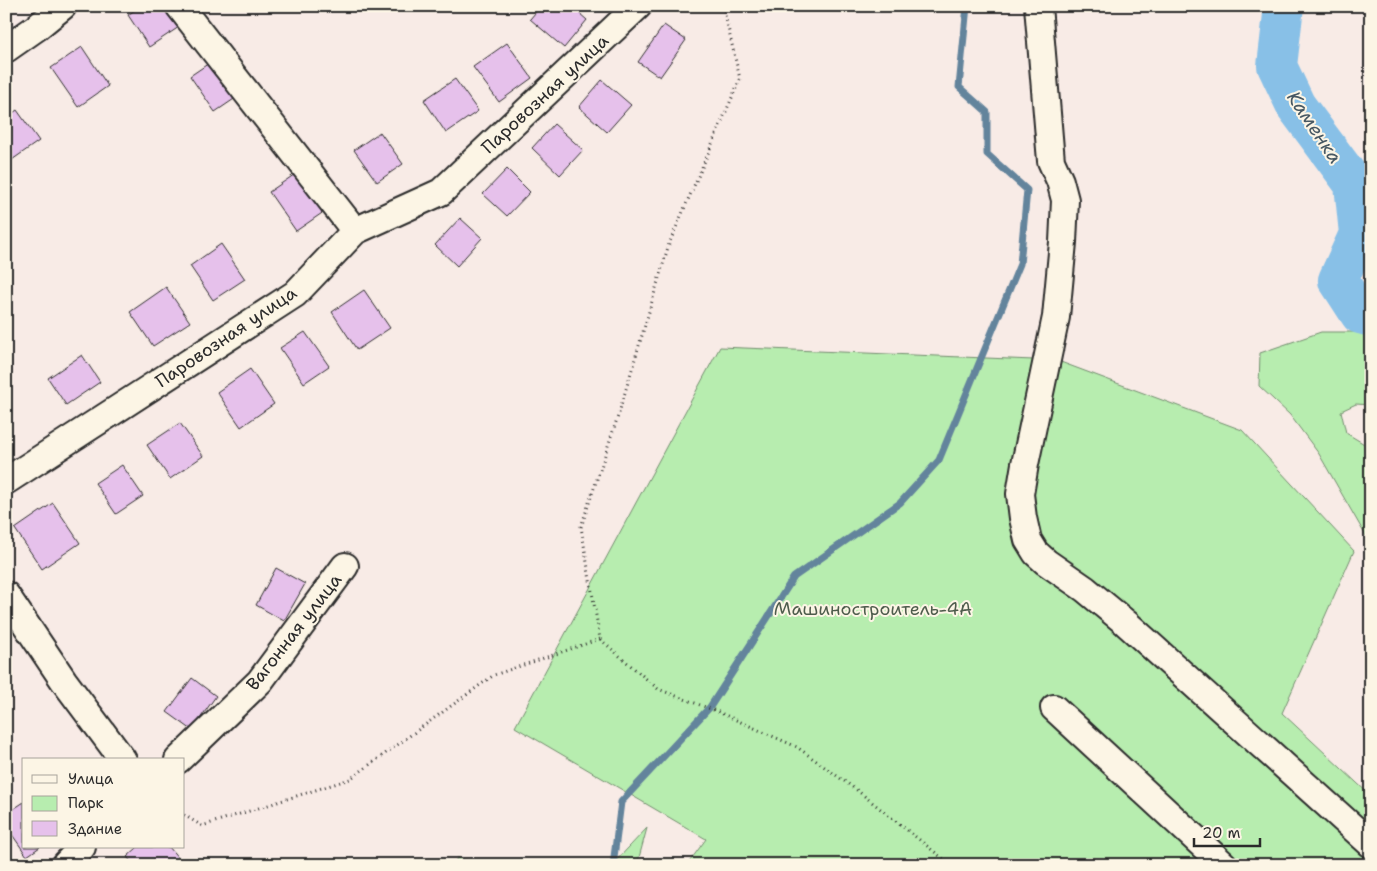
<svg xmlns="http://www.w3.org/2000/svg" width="1377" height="871" font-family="'Shantell Sans',sans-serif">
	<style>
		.green { fill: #b7edaf; stroke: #718c6d }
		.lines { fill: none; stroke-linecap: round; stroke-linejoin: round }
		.stream { stroke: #63849c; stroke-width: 7 }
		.river { stroke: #88c0e7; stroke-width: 40 }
		.building { fill: #e6c1eb; stroke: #2b2b2b }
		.minor-casing { stroke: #2b2b2b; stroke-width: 30 }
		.path { stroke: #2b2b2b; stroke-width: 3; stroke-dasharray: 1 4; stroke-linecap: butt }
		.minor { stroke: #fcf5e5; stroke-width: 26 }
		.labels { text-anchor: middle; stroke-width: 4; stroke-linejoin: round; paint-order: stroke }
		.street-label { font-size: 18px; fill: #2b2b2b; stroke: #fcf5e5 }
		.park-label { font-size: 18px; fill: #4e5c4c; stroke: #fcf5e5 }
		.water-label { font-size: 19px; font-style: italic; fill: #475863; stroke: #fcf5e5 }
	</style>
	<rect width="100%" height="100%" fill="#f8ebe6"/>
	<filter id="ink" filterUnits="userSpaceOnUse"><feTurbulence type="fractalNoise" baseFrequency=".02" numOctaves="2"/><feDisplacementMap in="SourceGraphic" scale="10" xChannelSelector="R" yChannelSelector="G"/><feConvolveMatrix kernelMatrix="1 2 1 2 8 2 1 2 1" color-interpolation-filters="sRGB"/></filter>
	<g filter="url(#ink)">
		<path class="green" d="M1321,332h50v73l-15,-1 -15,7 5,22 25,15v97l-52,-91 -29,-39 -31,-29 1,-33z
			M720,347l338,14 184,69 112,121 -72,162 89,83v69h-684l19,-26 -191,-112z
			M647,828l-10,37h-25z
			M457,858l32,7h-36z"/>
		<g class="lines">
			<path class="stream" d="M613,865l8,-63 89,-95 84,-130 106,-74 39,-43 81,-196 7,-74 -40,-36v-42l-28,-25 8,-81"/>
			<path class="river" d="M1284,6l-7,60 19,40 58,78 5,50 -21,46 22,34 11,3"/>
		</g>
		<path class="building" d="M140,6h24l15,21 -30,20 -21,-32z
			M541,6h30l16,14 -23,28 -34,-29z
			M664,25l22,15 -26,37 -22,-15z
			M507,43l25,35 -33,24 -26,-35z
			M82,47l26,39 -30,21 -27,-39z
			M215,59l25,36 -25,17 -25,-36z
			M455,79l23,32 -32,22 -22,-33z
			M602,80l29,25 -24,27 -28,-25z
			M17,110l22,31 -30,21 -3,-4v-40z
			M554,124l29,26 -23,25 -28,-27z
			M380,132l23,32 -26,18 -23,-32z
			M507,169l23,23 -23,24 -24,-22z
			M301,170l27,39 -32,22 -27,-39z
			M460,218l22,20 -25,28 -22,-21z
			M221,244l24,35 -32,21 -23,-34z
			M166,287l24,35 -37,24 -23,-34z
			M364,290l26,38 -33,22 -25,-38z
			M305,332l24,34 -25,17 -24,-35z
			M82,355l18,27 -34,23 -18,-27z
			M250,369l24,35 -33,23 -24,-35z
			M180,423l23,33 -33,23 -23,-34z
			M122,465l21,31 -27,18 -21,-31z
			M53,503l27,40 -38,26 -27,-40z
			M276,568l29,16 -21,37 -28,-16z
			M192,678l24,18 -24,34 -25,-18z
			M24,802v45h16l-13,9 -21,-30v-12z
			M138,847h31l10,12 -6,6h-39l-7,-8z"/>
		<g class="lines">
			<g class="minor-casing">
				<path id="minor" d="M179,6l176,225
					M1038,6l13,155 9,20 5,19 -2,42 -7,75 -31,147 -5,30 3,24 5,22 8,13 10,9 39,27 41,34 245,221
					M6,49l30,-21 27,-22
					M6,481l289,-187 60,-63 86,-39 197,-186
					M6,595l58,86 59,79
					M1054,708l170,157
					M178,760l82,-79 85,-115
					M65,865l17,-18"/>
			</g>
			<path class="path" d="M723,6l17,73 -71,165 -50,169 -38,114 19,112 58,50 58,22 81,36 61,44 93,74
				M184,815l18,11 148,-47 144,-104 106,-36"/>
			<use href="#minor" class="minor"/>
		</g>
	</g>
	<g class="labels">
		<g class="street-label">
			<text transform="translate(545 94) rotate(-43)" y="6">Паровозная улица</text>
			<text transform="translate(226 337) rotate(-34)" y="6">Паровозная улица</text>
			<text transform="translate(294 632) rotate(-52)" y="6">Вагонная улица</text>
		</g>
		<g class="park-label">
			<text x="873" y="615">Машиностроитель-4А</text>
		</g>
		<g class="water-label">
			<text transform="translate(1315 127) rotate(56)" y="7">Каменка</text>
		</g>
	</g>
	<rect width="1377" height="871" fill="none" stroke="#fcf5e5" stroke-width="25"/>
	<rect x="12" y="12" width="1352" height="846" fill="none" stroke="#2b2b2b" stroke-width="2" filter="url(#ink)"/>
	<rect x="22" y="758" width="162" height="90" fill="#fcf5e5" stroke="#a8a49b"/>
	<rect x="32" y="775" width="25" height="8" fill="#fcf5e5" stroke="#a8a49b"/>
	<text x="68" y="784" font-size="15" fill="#2b2b2b">Улица</text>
	<rect x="32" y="796" width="25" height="15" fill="#b7edaf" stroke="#a8a49b"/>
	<text x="68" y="808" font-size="15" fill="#2b2b2b">Парк</text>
	<rect x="32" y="821" width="25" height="15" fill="#e6c1eb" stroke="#a8a49b"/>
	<text x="68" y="834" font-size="15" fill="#2b2b2b">Здание</text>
	<path d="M1194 838v8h66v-8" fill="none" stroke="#2b2b2b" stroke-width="2.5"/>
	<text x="1202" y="838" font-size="15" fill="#2b2b2b" stroke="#fcf5e5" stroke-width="4" paint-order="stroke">20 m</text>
</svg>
